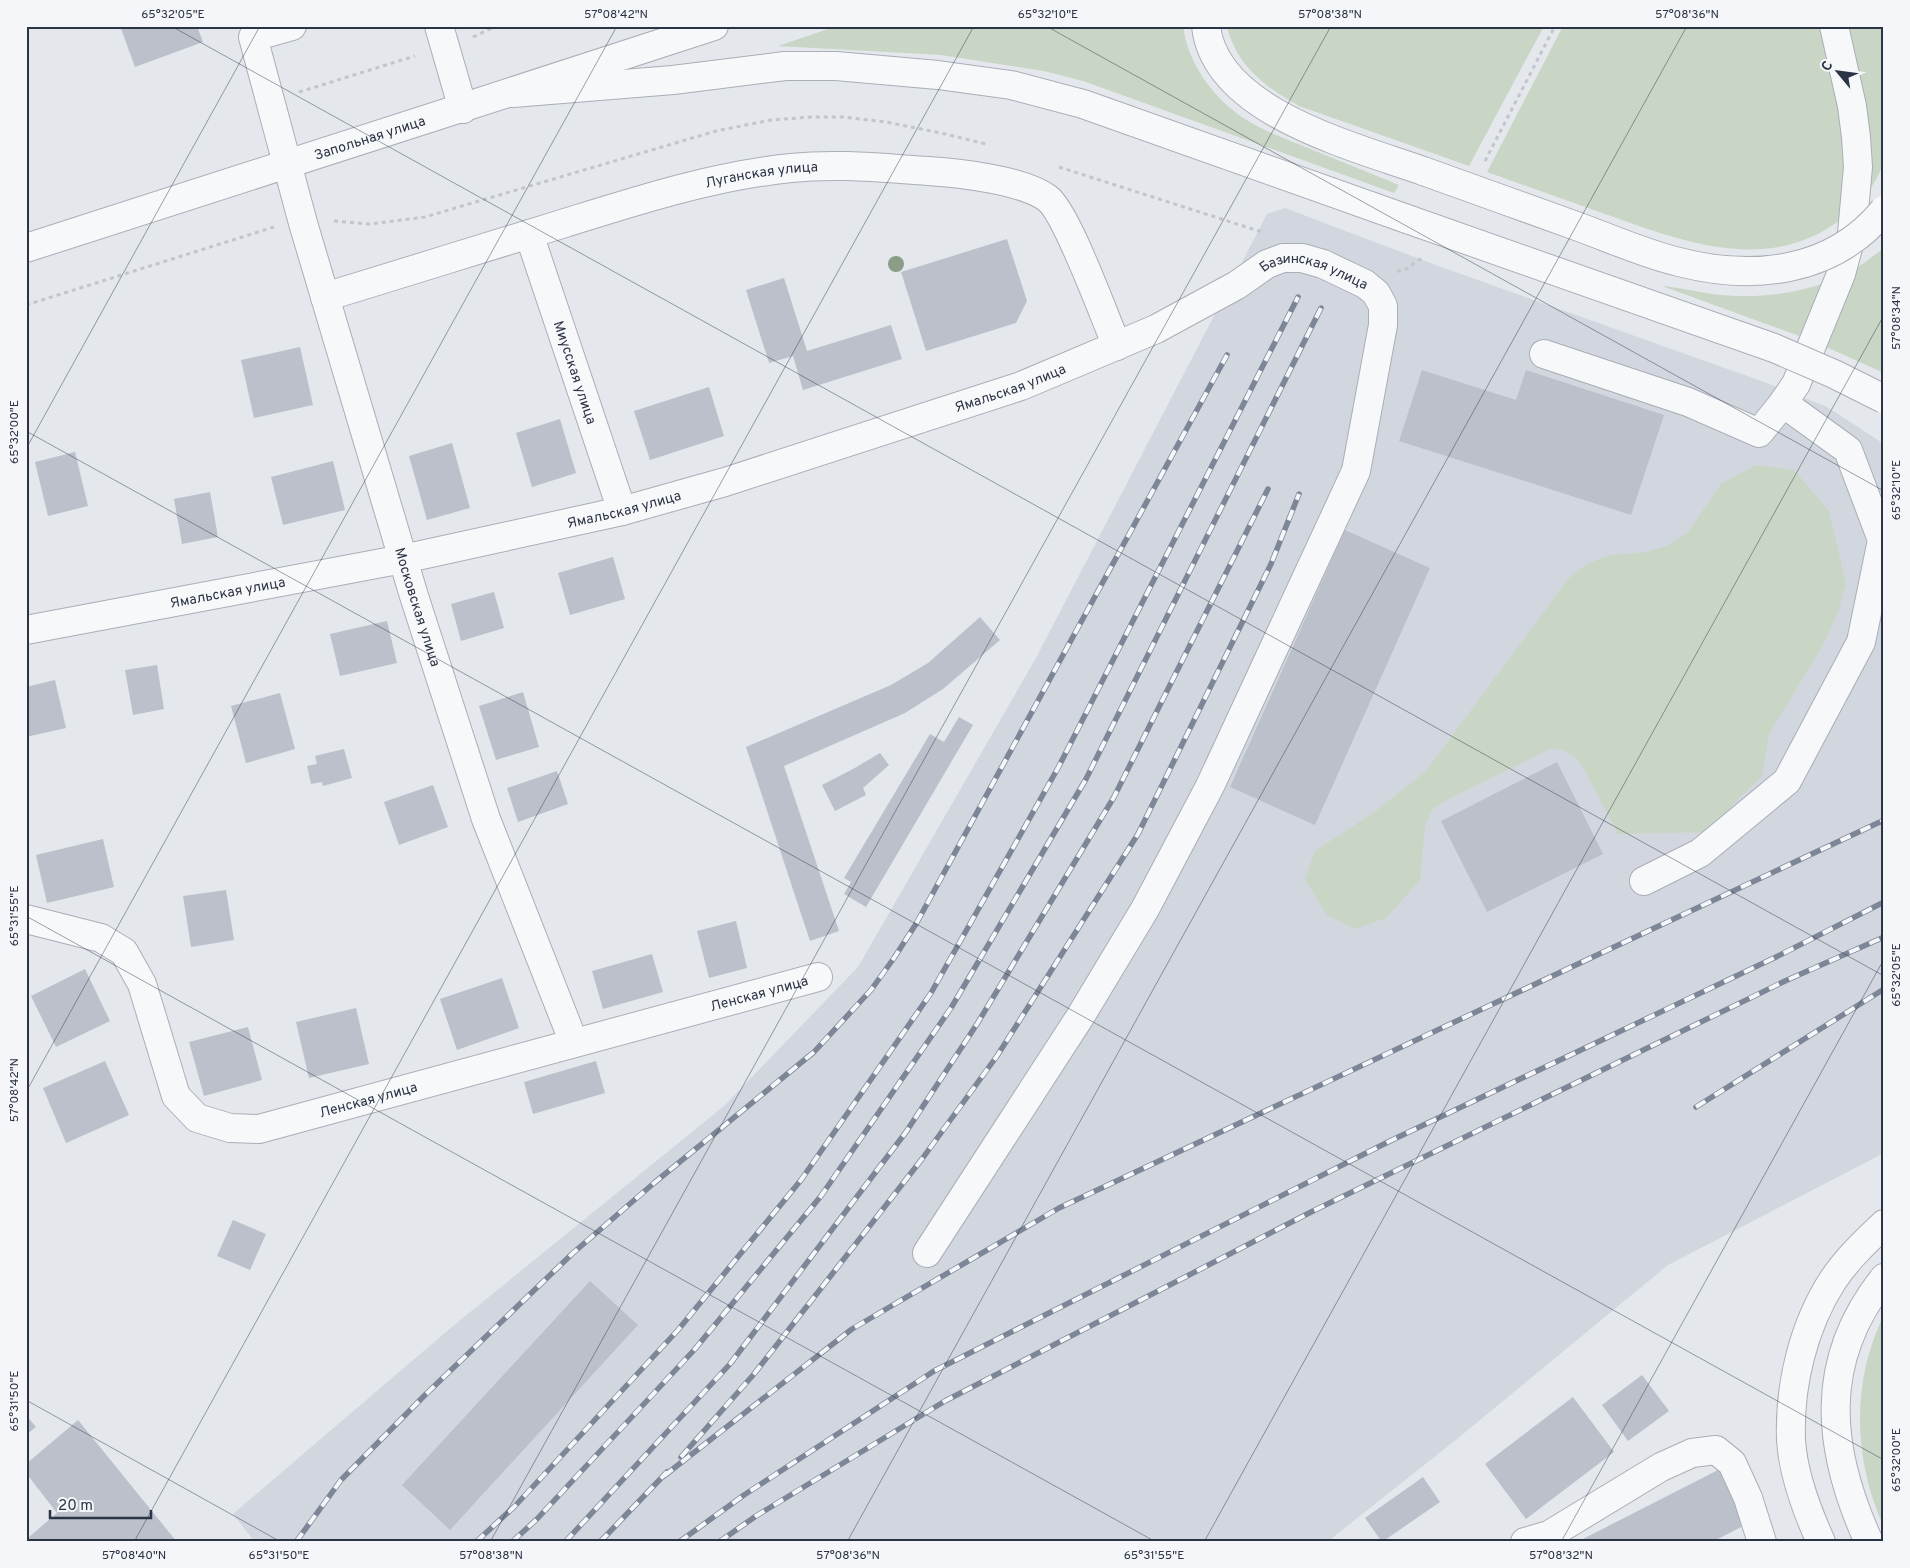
<svg xmlns="http://www.w3.org/2000/svg" width="1910" height="1568" font-family="Overpass,sans-serif">
	<style>
		.built { fill: #d2d6de }
		.green { fill: #c9d6c5 }
		.building { fill: #bbc0ca }
		.lines { fill: none; stroke-linecap: round; stroke-linejoin: round }
		.minor-casing { stroke: #a9aeb7; stroke-width: 30 }
		.path { stroke: #c2c5cb; stroke-width: 3; stroke-dasharray: 4 4; stroke-linecap: butt }
		.minor { stroke: #f7f8fa; stroke-width: 28 }
		.rail-casing { stroke: #7d8696; stroke-width: 5.5 }
		.rail { stroke: #f4f6f9; stroke-width: 4; stroke-dasharray: 11; stroke-linecap: butt }
		.minor-bridge-casing { stroke: #a9aeb7; stroke-width: 30; stroke-linecap: butt }
		.minor-bridge { stroke: #f7f8fa; stroke-width: 28 }
		.tree { fill: #899d89 }
		.ticks { fill: none; stroke: #2b3445; stroke-width: 1; stroke-opacity: 0.45 }
		.labels { text-anchor: middle; stroke-width: 5; stroke-linejoin: round; paint-order: stroke }
		.street-label { font-size: 14px; fill: #2b3445; stroke: #f4f6f9 }
		.neatline { fill: none; stroke: #2b3445; stroke-width: 2 }
		.ticks-label { font-size: 12px; text-anchor: middle; fill: #2b3445 }
	</style>
	<rect width="100%" height="100%" fill="#e4e7ec"/>
	<path class="built" d="M1285,208l148,56 331,118 63,25 57,37v709l-216,112 -211,174 -130,103h-1072l-22,-28 220,-188 271,-220 134,-139 178,-309 231,-444z"/>
	<path class="green" d="M837,26h346c5,38 30,72 62,93 22,14 49,23 73,33 27,11 54,22 81,33l-5,8 -311,-112 -39,-10 -103,-16 -163,-9z
		M1227,26h317l-75,140 -170,-60c-34,-19 -63,-41 -72,-80z
		M1563,26h319l2,8c0,29 0,59 0,88 0,11 2,26 0,38 -6,23 -25,46 -44,60 -73,55 -159,21 -235,-6 -40,-14 -79,-28 -118,-42z
		M1884,248v125l-60,-27 29,-75z
		M1828,282l-23,56 -143,-52c17,1 34,6 51,8 39,5 78,1 115,-12z
		M1756,465l38,5 35,41 17,72 -8,29 -15,33 -54,89 -7,42 -27,26 -26,30 -91,2 -33,-63 -9,-13 -12,-8 -14,-1 -98,48 -19,12 -8,16 -5,55 -34,38 -31,11 -28,-14 -22,-35 10,-29 58,-38 53,-42 143,-193 20,-15 23,-8 34,-3 21,-6 21,-14 33,-48z
		M1884,1315v212c-31,-67 -33,-146 0,-212z"/>
	<path class="building" d="M120,26h77l6,16 -68,25z
		M1007,239l20,62 -11,22 -90,28 -25,-79z
		M784,278l23,73 84,-26 11,34 -99,31 -10,-34 -24,7 -23,-73z
		M300,347l13,58 -59,13 -13,-58z
		M1422,370l94,30 10,-30 138,45 -33,100 -232,-74z
		M709,387l15,49 -74,24 -16,-49z
		M560,419l16,54 -44,14 -16,-54z
		M452,443l18,65 -43,12 -18,-64z
		M75,452l13,54 -40,10 -13,-54z
		M333,461l12,49 -62,15 -12,-48z
		M210,492l8,45 -36,7 -8,-45z
		M1345,530l85,38 -115,257 -85,-38z
		M613,557l12,42 -55,16 -12,-42z
		M494,592l10,36 -43,13 -10,-37z
		M980,617l20,23 -57,49 -38,24 -121,53 55,165 -29,10 -64,-194 145,-62 37,-22z
		M387,621l10,42 -57,13 -10,-42z
		M157,665l7,44 -31,6 -8,-45z
		M55,680l11,48 -40,9v-50z
		M523,692l16,55 -43,13 -17,-54z
		M280,693l15,56 -49,14 -15,-57z
		M959,717l14,8 -107,182 -22,-13 7,-12 -7,-4 86,-144 14,8z
		M344,749l8,29 -29,8 -1,-4 -11,2 -4,-18 10,-2 -2,-8z
		M880,753l9,12 -26,23 3,7 -31,16 -13,-26 31,-16z
		M1557,762l46,92 -116,58 -46,-91z
		M557,771l11,33 -50,18 -11,-34z
		M433,785l15,42 -49,18 -15,-43z
		M103,839l11,48 -67,16 -11,-48z
		M226,890l8,50 -43,7 -8,-51z
		M736,921l11,47 -38,10 -12,-47z
		M652,954l11,38 -60,17 -11,-38z
		M85,969l25,52 -54,26 -25,-51z
		M502,978l17,50 -62,22 -17,-51z
		M356,1008l13,56 -60,14 -13,-56z
		M248,1027l14,53 -58,16 -15,-54z
		M105,1061l24,54 -63,28 -23,-55z
		M596,1061l9,32 -72,21 -9,-32z
		M233,1220l33,14 -16,36 -33,-14z
		M590,1281l48,44 -188,205 -48,-45z
		M1642,1375l27,36 -41,30 -26,-36z
		M1573,1397l41,55 -88,67 -41,-55z
		M26,1415l10,12 -10,8z
		M78,1420l99,122h-151v-9l3,4 28,-24 -31,-40v-9z
		M1722,1468l27,55 -37,19h-135z
		M1423,1477l17,25 -58,40 -17,-24z"/>
	<g class="lines">
		<g class="minor-casing">
			<g id="minor">
				<path id="s1" d="M292,26l-39,11 50,186 111,373 72,223 88,224"/>
				<path d="M439,26l24,83"/>
				<path d="M1206,26c9,87 151,121 220,146"/>
				<path d="M513,93l160,-13 112,-14h51l102,9 73,10 72,19 324,115"/>
				<path id="s2" d="M529,234l93,277"/>
				<path id="s3" d="M26,248c229,-74 459,-147 688,-222"/>
				<path id="s4" d="M325,297c80,-25 160,-49 240,-74 74,-23 148,-47 226,-55 46,-5 91,0 137,3 31,2 94,9 119,27 20,14 58,121 70,148"/>
				<path d="M1544,354l144,48 71,31 24,-30 13,-19 45,-110 11,-41 6,-66 -2,-30 -4,-31 -18,-80"/>
				<path id="s5" d="M26,630l377,-71 219,-48 103,-29 296,-96 135,-57 81,-44 30,-21 16,-6h19l21,6 42,20 11,9 7,13v19l-27,146 -146,315 -65,123 -65,108 -153,236"/>
				<path d="M1644,881l56,-28 87,-72 74,-139 21,-102 -34,-90 -65,-47"/>
				<path id="s6" d="M26,919l75,19 23,14 18,32 34,112 21,22 33,10 29,1 559,-152"/>
				<path d="M1525,1542l24,-7 112,-68 31,-14 24,-3 16,13 16,35 14,44"/>
				<path d="M1821,1542c-14,-31 -28,-68 -30,-102 -2,-54 12,-114 42,-160 14,-21 32,-38 51,-56"/>
				<path d="M1869,1542c-42,-92 -52,-180 15,-264"/>
			</g>
		</g>
		<path class="path" d="M473,37l23,-11
			M299,92l116,-36
			M1485,161l70,-135
			M1059,167l203,65
			M334,221l35,3 56,-7 291,-86 55,-11 40,-3h32l43,5 55,11 45,11
			M1397,271h6l19,-13
			M26,305l248,-78"/>
		<use href="#minor" class="minor"/>
		<g class="rail-casing">
			<path id="rail" d="M1696,1107l188,-118
				M681,1457l73,-83 168,-215 75,-103 141,-222 133,-270 28,-70
				M664,1476l188,-147 207,-121 823,-387
				M296,1542l45,-62 84,-85 148,-142 81,-70 160,-131 57,-62 23,-32 22,-34 311,-569
				M476,1542l39,-36 163,-176 123,-150 130,-187 127,-225 240,-471
				M512,1542l25,-23 158,-170 126,-153 130,-188 135,-229 235,-471
				M565,1542l165,-178 176,-232 71,-108 137,-227 154,-308
				M600,1542l67,-70
				M679,1542l65,-47 190,-124 456,-230 386,-184 108,-55
				M719,1542l37,-26 189,-115 368,-190 472,-230 99,-44"/>
		</g>
		<use href="#rail" class="rail"/>
		<g class="minor-bridge-casing">
			<path id="minor-bridge" d="M1426,172c51,18 102,37 153,55 33,12 66,27 100,35 74,19 154,11 205,-52
				M1407,219l367,129 60,26 50,25"/>
		</g>
		<use href="#minor-bridge" class="minor-bridge"/>
	</g>
	<circle class="tree" cx="896" cy="264" r="8"/>
	<path class="ticks" d="M171,26l1713,950M1046,26l838,465M26,431l1858,1029M26,449l234,-423M26,916l1130,626M26,1092l591,-1066M26,1400l255,142M134,1542l840,-1516M490,1542l841,-1516M847,1542l840,-1516M1204,1542l680,-1227M1561,1542l323,-583"/>
	<g class="labels">
		<g class="street-label">
			<text dy="5" stroke="none"><textPath href="#s3" startOffset="361">Запольная улица</textPath></text>
			<text dy="5" stroke="none"><textPath href="#s4" startOffset="454">Луганская улица</textPath></text>
			<text dy="5" stroke="none"><textPath href="#s5" startOffset="1351">Базинская улица</textPath></text>
			<text dy="5" stroke="none"><textPath href="#s2" startOffset="146">Миусская улица</textPath></text>
			<text dy="5" stroke="none"><textPath href="#s5" startOffset="1015">Ямальская улица</textPath></text>
			<text dy="5" stroke="none"><textPath href="#s5" startOffset="610">Ямальская улица</textPath></text>
			<text dy="5" stroke="none"><textPath href="#s5" startOffset="205">Ямальская улица</textPath></text>
			<text dy="5" stroke="none"><textPath href="#s1" startOffset="634">Московская улица</textPath></text>
			<text dy="5" stroke="none"><textPath href="#s6" startOffset="870">Ленская улица</textPath></text>
			<text dy="5" stroke="none"><textPath href="#s6" startOffset="465">Ленская улица</textPath></text>
		</g>
	</g>
	<rect width="1910" height="1568" fill="none" stroke="#f4f6f9" stroke-width="55"/>
	<g transform="translate(1838 72) rotate(299)" stroke="#f4f6f9" stroke-width="4" paint-order="stroke">
	<path d="M0-4L9 19L0 12L-9 19Z" fill="#2b3445"/>
	<text y="-8" font-size="14" font-weight="bold" text-anchor="middle" fill="#2b3445">С</text>
	</g>
	<path d="M50 1510v8h101v-8" fill="none" stroke="#2b3445" stroke-width="2.5"/>
	<text x="58" y="1510" font-size="15" fill="#2b3445" stroke="#f4f6f9" stroke-width="4" paint-order="stroke">20 m</text>
	<rect x="28" y="28" width="1854" height="1512" class="neatline"/>
	<g class="ticks-label">
		<text x="173" y="18">65°32'05"E</text>
		<text x="616" y="18">57°08'42"N</text>
		<text x="1048" y="18">65°32'10"E</text>
		<text x="1330" y="18">57°08'38"N</text>
		<text x="1687" y="18">57°08'36"N</text>
		<text transform="translate(1896 318) rotate(-90)" y="4">57°08'34"N</text>
		<text transform="translate(14 432) rotate(-90)" y="4">65°32'00"E</text>
		<text transform="translate(1896 490) rotate(-90)" y="4">65°32'10"E</text>
		<text transform="translate(14 916) rotate(-90)" y="4">65°31'55"E</text>
		<text transform="translate(1896 975) rotate(-90)" y="4">65°32'05"E</text>
		<text transform="translate(14 1090) rotate(-90)" y="4">57°08'42"N</text>
		<text transform="translate(14 1401) rotate(-90)" y="4">65°31'50"E</text>
		<text transform="translate(1896 1460) rotate(-90)" y="4">65°32'00"E</text>
		<text x="134" y="1559">57°08'40"N</text>
		<text x="279" y="1559">65°31'50"E</text>
		<text x="491" y="1559">57°08'38"N</text>
		<text x="848" y="1559">57°08'36"N</text>
		<text x="1154" y="1559">65°31'55"E</text>
		<text x="1561" y="1559">57°08'32"N</text>
	</g>
</svg>
